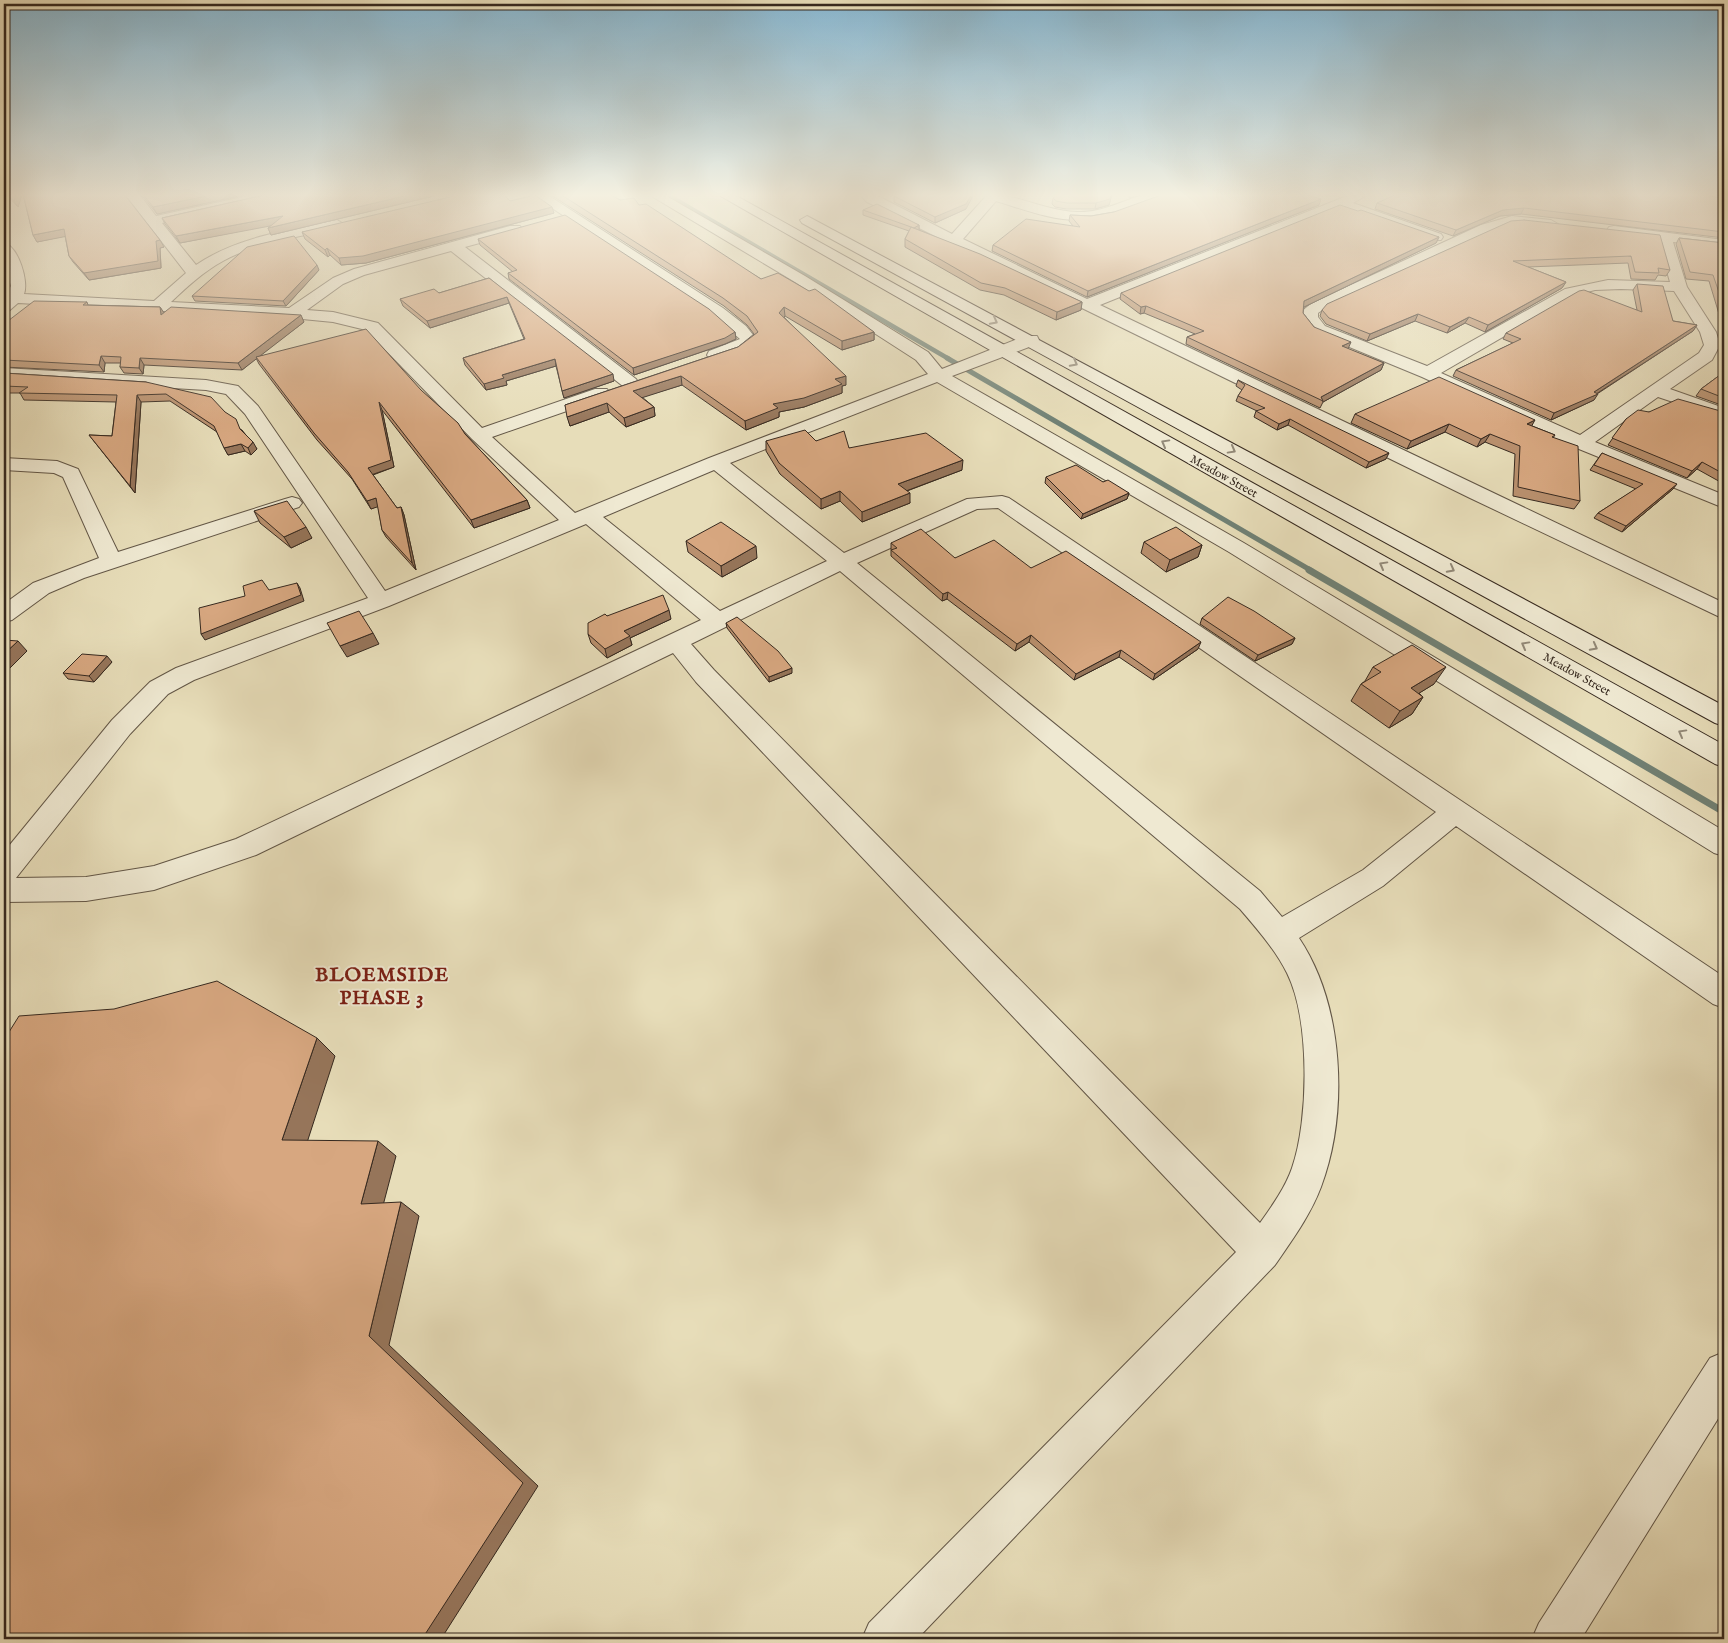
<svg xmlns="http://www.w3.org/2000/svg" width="1728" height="1643" font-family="'IM FELL English',serif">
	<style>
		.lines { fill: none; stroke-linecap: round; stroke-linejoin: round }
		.stream-far2 { stroke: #708175; stroke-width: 4.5 }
		.stream-far1 { stroke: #708175; stroke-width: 5 }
		.stream { stroke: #708175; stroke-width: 7 }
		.street-casing { stroke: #625646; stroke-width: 2 }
		.secondary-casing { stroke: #36291f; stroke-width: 2 }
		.street { fill: #efe9d2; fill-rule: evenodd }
		.secondary { fill: #efe9d2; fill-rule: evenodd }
		.wall { fill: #b9906e; stroke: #36291f }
		.shaded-wall { fill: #96755a; stroke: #36291f }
		.building { fill: #d7a780; stroke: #36291f }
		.oneway { stroke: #928978 }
		.labels { text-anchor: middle; stroke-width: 4; stroke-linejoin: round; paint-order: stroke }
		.far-street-label { font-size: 12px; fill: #36291f; stroke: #efe9d2 }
		.district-label { font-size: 20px; font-weight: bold; letter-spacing: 1px; fill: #7a1f14; stroke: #efe9d2 }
	</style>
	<rect width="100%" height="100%" fill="#e7ddb9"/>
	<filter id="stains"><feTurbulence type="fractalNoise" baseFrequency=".004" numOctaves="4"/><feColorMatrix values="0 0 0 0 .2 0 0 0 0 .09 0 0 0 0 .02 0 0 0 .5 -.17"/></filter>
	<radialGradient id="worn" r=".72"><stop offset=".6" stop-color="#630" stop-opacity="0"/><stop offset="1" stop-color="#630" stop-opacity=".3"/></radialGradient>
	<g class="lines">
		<path class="stream-far2" d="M666,194l283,165"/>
		<path class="stream-far1" d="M947,358l365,213"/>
		<path class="stream" d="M1309,570l415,242"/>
		<g class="street-casing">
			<path id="street" d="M125,194h14l17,22 100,-22h23l-6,4 -111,25 34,42c41,-28 93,-35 141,-45l7,4 -2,3c-40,10 -83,14 -119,34 -20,11 -36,26 -52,41l118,6 44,-30 21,-9 156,-43h10l2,3 -2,3 -55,15 171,132 3,4 -3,4h-12l-173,-136 -87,24 -21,9 -36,26 26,2 45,11 104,105 113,-39h12l3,4 -3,4 -115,40 83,76 134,-55 219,-84 -12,-14 -121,-78 -147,-88h15l142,82 123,76 14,17 83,-33h12l2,4 -2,4 -85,32 292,167 480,288v25l-10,-3 -485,-301 -292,-170 -207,81 114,90 123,-54 35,-3 7,2 715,479v31l-11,-4 -257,-178 -73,60 -84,52c45,67 50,174 22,249 -11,29 -29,53 -46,78l-358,374h-55l7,-16 367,-371 -540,-570 -23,-29 -417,202 -102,35 -68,11 -82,1v-50l108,-132 38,-38 26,-14 192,-70 -123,-184 -19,-20 -20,-4 -202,-12v-10l202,12 32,6 20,20 127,185 174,-71 -87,-81 -106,-109 -33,-8 -41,-4 -274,-15 -8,7 -6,2v-13l7,-13 -7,-25v-18c14,3 25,38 20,51l130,7 32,-28zM714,470l113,91 -107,50 -117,-94zM998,508l438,304 -73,58 -81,47 -22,-26 -403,-328 120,-54zM586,524l115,96 -465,219 -82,27 -68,11 -70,1 114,-144 38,-40 26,-14 195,-74zM840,571l400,338c17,20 35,40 47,64 23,46 22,146 5,195 -7,20 -20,38 -32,55l-546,-553 -23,-26z
				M531,194h15l177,114 23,18 11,14c-8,12 -34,22 -48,19l-2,-4 2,-4 31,-12 -29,-25z
				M859,194h15l78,40 36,-40c28,0 58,17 89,18 26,1 46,-12 70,-18 6,-1 13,0 19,0l-1,3c-28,10 -56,24 -86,23 -29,0 -56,-11 -83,-19l-33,38 124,60 265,-105h17l-16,9 88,31 2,3 -2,3h-10l-90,-32 -241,97 624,298v16l-254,-121 -521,-255 -82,-41z
				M1512,216l39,4 7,4 -7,4 -38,-4 -22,7 -167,78 -6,4v4l7,9 102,40 138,-77 43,-9 62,2 -12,-42 -49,-7 -2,-3 2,-3 5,-1 110,14v8l-51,-6 14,45 29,45 4,13 -8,15 -42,29 54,19v11l-66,-22 -63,45 129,53v13l-150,-61 -152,-70 -109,-45 -11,-14v-7l10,-8 169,-78zM1621,289l53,2 26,41 4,13 -5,8 -119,82 -139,-62 134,-78 20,-5z
				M4,458l53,3 21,8 40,83 167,-53 7,-2 7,2 3,4 -3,4 -215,71 -35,15 -37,27 -8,2v-18l29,-21 66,-25 -36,-81 -9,-4 -50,-3z
				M1724,1352v57l-143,230h-49l7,-16 171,-265z"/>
		</g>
		<g class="secondary-casing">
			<path id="secondary" d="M717,194h16l991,551v22l-9,-3z
				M807,216l917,490v20l-9,-3 -913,-500 -2,-3z"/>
		</g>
		<use href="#street" class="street"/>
		<use href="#secondary" class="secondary"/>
	</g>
	<path class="wall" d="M6,194h16l-4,13z
		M23,194l141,53 -4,1 1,20 -72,12 -16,-18 -4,-6 -4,-20 -28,6 -4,-7z
		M141,194h107l-91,20z
		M269,194h173l-171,41 -3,-7 3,-3 -91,18 -15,-19 -3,-6z
		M553,194h56l11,6 19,5 122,74 113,53v8l-32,10 -57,-34 -1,1 62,68 -4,1v7l-38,14 -25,5v5l-33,13 -64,-45 -40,12 12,10 1,9 -29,11 -17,-15 -39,14 -5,-21 173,-58 16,-13 -7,-9 -23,-19 -170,-109z
		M1112,194l-3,11 -14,4h-29l-11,-2 -3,-3 1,-6z
		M894,196l72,13 -31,14 -41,-21z
		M1724,198v40l-203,-24 -21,2 -47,20 -78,-27 2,-6z
		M510,201l44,12 -188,50 -25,2 -11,-10 -2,2 -23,-18 -3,-7z
		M1319,205l-232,92 -95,-46 1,-6 80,-19 -4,-5 1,-6 21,1 23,-4z
		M863,210l56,15v5l163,72 -1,8 -25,10 -52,-25 -24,-5 -75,-43v-8l4,-8 -46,-16z
		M1524,220l146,50 -4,6 -8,-1 -3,5 -24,-1 -3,-16 -100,4 38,15 -4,6 -77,44 -20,-9 -18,10 -32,-12 -48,20 -41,-17 -6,-8 2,-6z
		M1439,237l-3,6 -132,64 -1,6 11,14 34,22 36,14 -3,7 -58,32 -3,6 -134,-64 1,-7 8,-3 -51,-21 -4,1 -20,-15 1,-6z
		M1679,238l45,5v68l-5,3 -10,-33 -23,-2 -10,-35z
		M478,239l257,93 1,7 -11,5 -91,31 -125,-96 -1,-6 5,-1 -33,-27z
		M319,270l-33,36 -91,-5 -3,-5z
		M489,278l125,103 -50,17 -8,-32 -50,15 1,4 -21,5 -21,-25 -2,-7 61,-19 -15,-36 -79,25 -27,-22 -3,-7 39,-6z
		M1637,284l36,37 24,4 -4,6 -96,63 -3,6 -43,20 -98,-44 3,-6 57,-27 -10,-4 3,-6 131,-23 -4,-20z
		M87,302l1,3 72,2 4,6 140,9 -44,33 161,35 44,44 62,66 3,8 -56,20 -92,-118 12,57 -21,8 24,33 4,-1 3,8 12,55 -30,-33 -4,-7 -4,-24 -7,3 -19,-30 -35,-39 -58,-76 -3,-6 -14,12 -98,-5 -1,9 -19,-1 -4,-6 1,-4h-16l-1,9 -100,-5v-43z
		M1724,372v34l-28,-10 5,-7z
		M4,373l142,9 96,48 15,19 -6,6 -6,-4 -17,4 -11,-23 -47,-31 -29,1 -6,91 -46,-58 23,1 4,-34 -92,-2 -4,-7h-16z
		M1238,380l148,79 -20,9 -78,-43 -11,5 -23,-13 2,-6h1l-21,-10 2,-5 4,-6 -6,-4z
		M1649,412h75v72l-27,-15 -10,9 -79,-33 18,-26z
		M1355,414l177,12 23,9 -2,3 27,63 -6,8 -61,-13 2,-42 -30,-12 -8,5 -32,-15 -38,17 -56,-26z
		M766,441h50l33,7 113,22 -55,21 3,12 -48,19 -22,-21 -19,8 -41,-35 -14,-23z
		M1602,453l71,36 -51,43 -28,-14 4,-5 38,-24 -46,-19z
		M1046,477l57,5 26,11 -2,6 -46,20 -36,-36z
		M254,511l58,27 -21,10 -31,-25z
		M686,541l71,17 -35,19 -34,-25z
		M1144,542l58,3 -4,12 -32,15 -25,-19z
		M891,543l64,15 76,10 167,81 -45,31 -34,-23 -45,23 -45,-38 -14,9 -68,-52 -5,2 -51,-45z
		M607,616l64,3 -41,19 2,7 -25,13 -16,-15 -3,-9z
		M1202,618l93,20 -3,6 -37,17 -55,-37z
		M726,623l66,50 -23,9 -42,-54z
		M112,662l-18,20 -26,-3 -5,-6z
		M1373,667l61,17 -15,9 4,4 -11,17 -23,14 -38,-27 10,-17 4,-3z"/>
	<path class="shaded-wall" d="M16,194h6l-4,13 -4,-6z
		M216,194h32l-91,20 -4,-7z
		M413,194h29l-171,41 -3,-7z
		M972,194h2l-8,15 -31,14v-6z
		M1112,194l-3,11 -14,4 1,-6z
		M1130,194h17l-18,4z
		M1321,199l-2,6 -232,92 1,-6z
		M552,207l2,6 -188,50 -25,2 -2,-7z
		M1524,208l-3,6 -21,2 -47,20 3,-6 47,-20z
		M283,216l3,7 -106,20 -4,-7z
		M919,225v5l-5,3v-5z
		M64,229l4,7 -31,6 -4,-7z
		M1439,237l-3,6 -134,65 2,-7z
		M160,240l4,7 -4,1 1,20 -72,12 -5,-7 72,-32z
		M327,248l3,7 -2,2 -3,-7z
		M317,265l2,5 -33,36 -3,-5z
		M1566,282l-4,6 -77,44 3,-7z
		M507,297l2,6 -79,25 -3,-7z
		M1082,302l-1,8 -25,10 1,-8z
		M1146,306l-2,7 -4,1 1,-7z
		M160,307l4,6 -3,2z
		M784,307l1,9 -5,6 -1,-9z
		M1724,307v4l-5,3z
		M1418,314l-3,7 -48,20 3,-7z
		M301,315l3,7 -62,48 -4,-7z
		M1469,317l-4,6 -18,10 3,-6z
		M1697,325l-4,6 -100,65 5,-2 -4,6 -43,20 3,-7 40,-21z
		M735,332l1,7 -11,5 -91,31 -1,-7z
		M874,332v8l-32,10v-9z
		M1351,342l-3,7 -6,-3z
		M101,356l4,7 -1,9 -5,-7z
		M140,358l4,7 -1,9 -4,-6z
		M555,359l1,7 -50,15 1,4 -21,5 -2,-6 18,-9z
		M1384,363l-3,7 -58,32 -2,-5z
		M613,374l1,7 -50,17 -2,-7z
		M681,376l1,9 -47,15 -2,-9z
		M846,376v9l-4,1v7l-38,14 -25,5v5l-33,13 -1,-9 28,-17 62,-25z
		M137,395l4,7 -6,91 -5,-7z
		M379,402l3,8 12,57 -23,8 -3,-7z
		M607,403l2,9 -39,14 -3,-9z
		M654,407l1,9 -29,11 -2,-9z
		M1290,419l-2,6 -11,5 2,-6z
		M1535,420l-5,9 -3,-5z
		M1449,424l-4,8 -38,17 4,-8z
		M1490,434l-5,8 -8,5 4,-8z
		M253,442l4,7 -6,6 -3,-7z
		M241,444l4,7 -17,4 -4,-7z
		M1389,453l-3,6 -20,9 3,-6z
		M963,460l-1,10 -64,24v-10z
		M1702,462l-5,7 -10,9 5,-7z
		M1677,484l-4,5 -51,43 4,-6z
		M840,491v10l-19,8v-10z
		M910,493v10l-48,19v-10z
		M1129,493l-2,6 -46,20 2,-5z
		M376,498l4,8 -9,3 -4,-8z
		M527,500l3,8 -56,20 -3,-8z
		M401,507l3,8 12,55 -4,-7z
		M306,527l6,11 -21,10 -7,-11z
		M1202,545l-4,12 -32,15 4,-12z
		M756,546l1,12 -35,19 -1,-11z
		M297,583l3,5 4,13 -99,39 -4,-6z
		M948,592l-1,7 -5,2 1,-7z
		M669,610l2,9 -41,19 2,7 -25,13 -2,-9 19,-18z
		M373,633l6,11 -32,13 -7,-11z
		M1031,635l-2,7 -14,9 2,-7z
		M1295,638l-3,6 -37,17 3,-6z
		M18,641l9,10 -23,23v-20z
		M1201,642l-3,7 -45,31 2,-6z
		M1121,650l-2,7 -45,23 2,-6z
		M107,656l5,6 -18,20 -5,-6z
		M1446,667l-12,17 -34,21 11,-17z
		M792,668v5l-23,9v-5z
		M1423,697l-11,17 -23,14 11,-17z
		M317,1038l18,18 -32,99 -21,-15z
		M378,1141l18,15 -16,61 -19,-13z
		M401,1202l18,14 -30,129 149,141 -97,153h-19l-53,-303z"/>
	<path class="building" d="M8,194h8l-2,7z
		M23,194h101l36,46 -4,1 2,20 -74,12 -15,-17 -5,-27 -31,6z
		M143,194h73l-63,13z
		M269,194h144l-145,34 15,-12 -107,20 -14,-18z
		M463,194h40l7,7 25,-6 17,12 -189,49 -24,2 -12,-10 -2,2 -23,-18z
		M560,194h49l11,6 14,-2 5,7 7,-1 115,75 17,-6 31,18 6,-2 59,43 -32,9 -58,-34 -5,6 67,63 -11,3 7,5 -38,14 -31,6 5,4 -33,13 -64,-45 -48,15 21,16 -30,11 -17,-15 -40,14 -2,-12 173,-58 20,-15 -11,-16 -24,-18z
		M899,194h73l-6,10 -31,13 -41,-21z
		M1058,194h53l-1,5 -14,4h-29l-11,-2 -3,-3z
		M1164,194h141l16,5 -233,92 -95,-46 33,-26 54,8 -10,-12 21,1 23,-4z
		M1397,194h295l32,4v34l-200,-24 -21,2 -47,20 -79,-27z
		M877,204l42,21 -5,3 -51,-18z
		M1340,205l18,6 3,-1 78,27 -135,64 -1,12 11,14 37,15 -9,4 42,17 -63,34 2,4 -136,-64 17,-6 -58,-25 -5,1 -20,-14z
		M565,215l144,94 26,23 -10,6 -92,30 -125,-95 9,-3 -39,-31z
		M1524,220l136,15 10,35 -12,-2 1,5 -24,-1 -4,-16 -118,5 53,21 -78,43 -19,-8 -19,10 -32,-13 -48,20 -41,-16 -7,-8 5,-6 184,-83z
		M911,227l69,27 102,48 -25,10 -52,-24 -24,-5 -76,-44z
		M294,236l23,29 -34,36 -91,-5 55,-49z
		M1679,238l45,5v64l-11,-32 -23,-3z
		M489,278l124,96 -51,17 -7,-32 -53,16 2,3 -20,6 -21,-26 62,-19 -18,-42 -80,24 -27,-22 34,-10 5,4z
		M1637,284l26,2 10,35 24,4 -103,67 4,2 -44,19 -98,-43 65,-31 -15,-6 73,-42 5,-1 58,22z
		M34,301l53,1 -4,3 77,2 1,8 10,-8 130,8 -63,48 -98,-5 -1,10 -19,-1 1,-10 -20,-1 -2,9 -95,-5v-36z
		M366,329l55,61 37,33 7,11 62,66 -56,20 -92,-118 12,58 -23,8 29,40 4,-1 11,56 -30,-33 -6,-32 -9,3 -19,-29 -34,-39 -58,-76z
		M1724,372v26l-23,-9z
		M4,373l142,9 65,15 14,15 11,7 4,10 13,13 -5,6 -7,-4 -17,4 -10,-22 -48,-32 -29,1 -7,91 -41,-51 23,1 5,-41 -98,-2 9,-6 -24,-1z
		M1439,377l96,43 -8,4 28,11 -3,2 26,9 2,55 -62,-14 2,-41 -30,-12 -9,5 -32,-15 -38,17 -56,-27z
		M1238,380l151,73 -20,9 -79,-43 -11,5 -23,-13 9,-3 -27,-12 7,-11z
		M1678,399l46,13v62l-22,-12 -10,9 -80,-33 14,-19 12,-9 11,2z
		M805,430l11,11 28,-10 5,17 77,-15 37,27 -65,24 12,9 -48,19 -22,-21 -19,8 -42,-36 -13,-22z
		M1602,453l75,31 -51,42 -28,-13 45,-29 -49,-19z
		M1076,465l27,17 5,-2 21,13 -46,21 -37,-37z
		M287,501l19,26 -22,10 -30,-26z
		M721,522l35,24 -35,20 -35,-25z
		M1176,527l26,18 -32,15 -26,-18z
		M921,529l34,29 39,-18 37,28 35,-17 135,91 -46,32 -34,-24 -45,24 -45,-39 -14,9 -69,-52 -5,2 -52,-44 6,-2 -6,-5z
		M262,580l7,10 28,-7 4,12 -100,39 -2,-26 46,-12 -2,-10z
		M663,595l6,15 -45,21 6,5 -25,13 -17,-15v-11l17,-9 2,2z
		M1228,597l26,14 41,27 -37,17 -56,-37z
		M359,611l14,22 -33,13 -13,-23z
		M737,617l41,34 14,17 -23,9 -43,-54z
		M4,640l14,1 -14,13z
		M1412,645l34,22 -35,21 12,9 -23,14 -39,-27 20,-12 -8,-5z
		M82,654l25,2 -18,20 -26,-3z
		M217,981l100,57 -35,102 96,1 -17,63 40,-2 -32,134 154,147 -101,156h-418v-599l15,-24 95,-7z"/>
	<defs><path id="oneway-chevron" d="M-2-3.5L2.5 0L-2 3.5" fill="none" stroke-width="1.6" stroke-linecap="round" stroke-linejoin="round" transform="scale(1.25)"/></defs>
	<g class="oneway">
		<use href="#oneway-chevron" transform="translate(994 321) rotate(28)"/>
		<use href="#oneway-chevron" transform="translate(1074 363) rotate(28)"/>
		<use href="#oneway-chevron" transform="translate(1165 443) rotate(-151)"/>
		<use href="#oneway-chevron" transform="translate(1232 450) rotate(29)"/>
		<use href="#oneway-chevron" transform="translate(1383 565) rotate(-151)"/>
		<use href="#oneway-chevron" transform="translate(1451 569) rotate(28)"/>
		<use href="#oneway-chevron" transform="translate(1525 645) rotate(-151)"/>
		<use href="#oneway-chevron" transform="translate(1594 647) rotate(28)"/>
		<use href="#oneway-chevron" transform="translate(1682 733) rotate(-151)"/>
	</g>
	<linearGradient id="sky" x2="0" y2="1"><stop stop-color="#87b7d1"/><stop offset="0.46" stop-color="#f4f0e0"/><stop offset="1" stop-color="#f4f0e0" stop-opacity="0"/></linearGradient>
	<rect width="1728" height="424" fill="url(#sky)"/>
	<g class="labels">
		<g class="far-street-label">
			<text transform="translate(1224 476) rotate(29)" y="4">Meadow Street</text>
			<text transform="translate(1577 674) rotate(29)" y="4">Meadow Street</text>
		</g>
		<g class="district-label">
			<text x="382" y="981">BLOEMSIDE<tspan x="382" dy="23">PHASE 3</tspan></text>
		</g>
	</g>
	<rect width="1728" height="1643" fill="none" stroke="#e7ddb9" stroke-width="20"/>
	<rect x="5" y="5" width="1718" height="1633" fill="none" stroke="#36291f" stroke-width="2.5"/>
	<rect x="10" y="10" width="1708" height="1623" fill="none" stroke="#36291f"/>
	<rect width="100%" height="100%" filter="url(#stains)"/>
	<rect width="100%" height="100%" fill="url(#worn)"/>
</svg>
